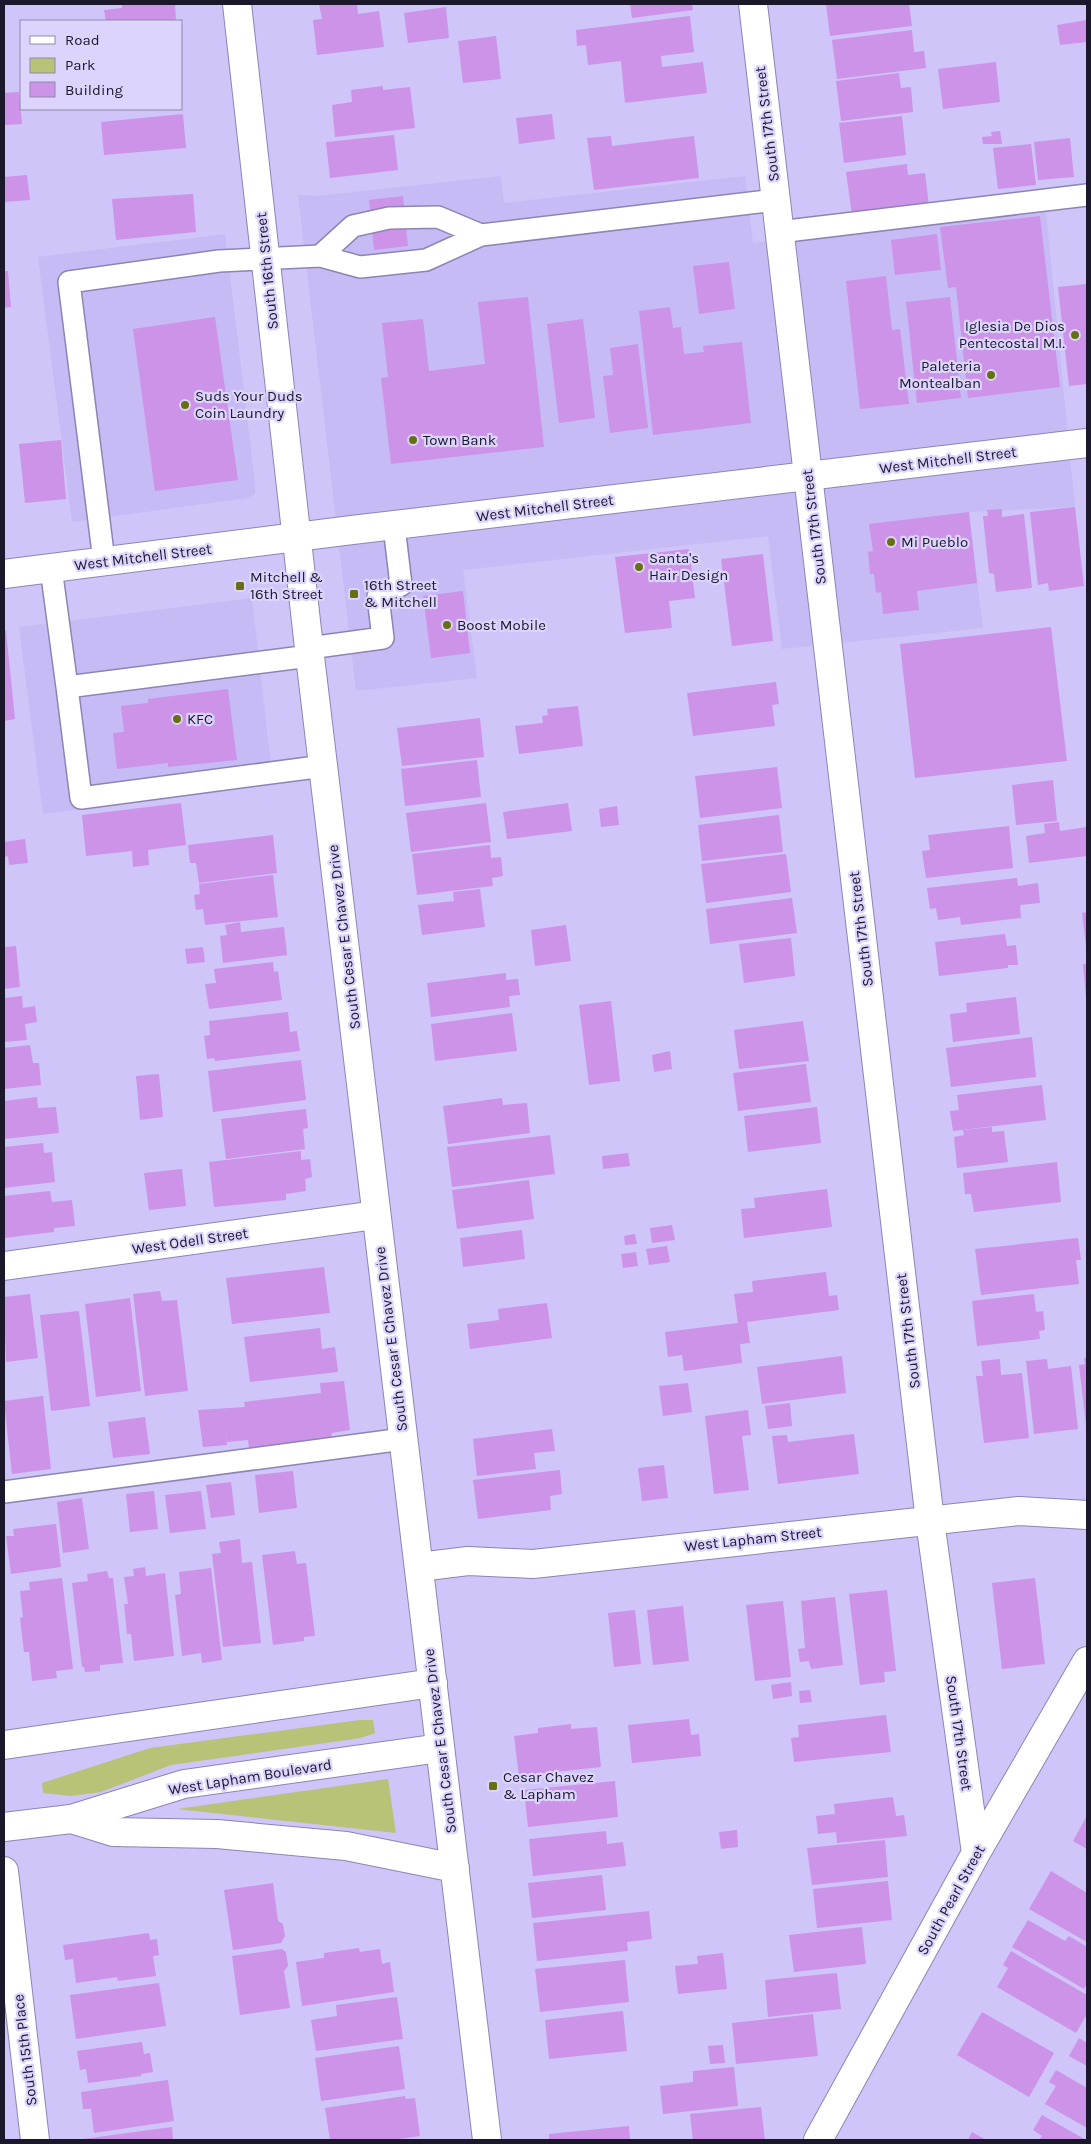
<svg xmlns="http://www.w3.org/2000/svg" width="1091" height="2144" font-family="Karla,sans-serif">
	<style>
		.built { fill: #c7bbf5 }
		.green { fill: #bac278 }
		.building { fill: #cc93e8 }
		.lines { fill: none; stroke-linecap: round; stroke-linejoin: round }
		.service-casing { stroke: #8e84b4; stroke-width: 24 }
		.minor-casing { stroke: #8e84b4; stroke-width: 30 }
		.tertiary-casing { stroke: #8e84b4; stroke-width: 30 }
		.secondary-casing { stroke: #8e84b4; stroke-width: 30 }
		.service { stroke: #fff; stroke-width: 21 }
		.minor { stroke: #fff; stroke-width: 28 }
		.tertiary { stroke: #fff; stroke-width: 28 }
		.secondary { stroke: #fff; stroke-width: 28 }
		.poi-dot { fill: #676e14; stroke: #dcd4fd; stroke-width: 2 }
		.labels { text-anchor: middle; stroke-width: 4.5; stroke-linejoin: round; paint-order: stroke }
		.street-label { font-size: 15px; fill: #1c182b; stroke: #dcd4fd }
		.poi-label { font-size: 15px; fill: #1c182b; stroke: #dcd4fd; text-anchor: start }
	</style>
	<rect width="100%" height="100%" fill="#cfc5f8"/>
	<path class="built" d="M501,176l3,27 241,-27 8,67 293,-31 29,295 -106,5 14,116 -201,21 -14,-113 -305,34 14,108 -121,13 -58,-496 18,1z
		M225,234l30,249v11l-8,4 -175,24 -34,-265z
		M252,598l21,186 -230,30 -24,-187z"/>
	<path class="green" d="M360,1720h13l2,13 -14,5 -190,27 -70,27 -30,4 -28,-3 -1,-10 108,-35z
		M388,1779l8,54 -219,-24z"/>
	<path class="building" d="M122,4h53l1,17h-70l-2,-11 18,-2z
		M319,4h38l1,10 21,-3 5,36 -67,8 -4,-35 9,-1z
		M630,4h62l1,6 -61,8z
		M826,4h83l3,22 -82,10z
		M446,7l3,31 -41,5 -4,-30z
		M690,16l4,36 -33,4 1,11 41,-5 4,31 -82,10 -4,-42 -33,4 -2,-20 -9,1 -1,-16z
		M1087,20v22l-27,3 -3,-20z
		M912,30l2,22 10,-1 2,17 -89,11 -5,-39z
		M496,36l5,43 -38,4 -5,-42z
		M996,62l4,40 -57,7 -5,-40z
		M899,73l2,15 10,-1 2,25 -72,9 -5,-40z
		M383,86v4l27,-3 5,41 -80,9 -3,-32 20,-3 -1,-12z
		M19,92l3,32 -18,1v-32z
		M183,114l3,34 -82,7 -3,-33z
		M552,114l3,25 -36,5 -3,-26z
		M902,116l4,39 -62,8 -5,-40z
		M1000,131l2,13h-19l-1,-7 10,-1 -1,-4z
		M394,135l4,35 -68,8 -4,-36z
		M611,136l1,10 82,-10 5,42 -105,12 -7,-52z
		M1070,138l4,39 -36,3 -4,-38z
		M1031,144l5,41 -38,4 -5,-41z
		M907,164l1,11 17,-2 4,33 -77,9 -6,-43z
		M27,175l3,25 -26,2v-25z
		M193,194l3,38 -80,8 -4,-41z
		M403,196l5,50 -34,4 -5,-50z
		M1040,216l20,171 -92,11 -12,-111 -8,1 -8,-61z
		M937,234l4,36 -46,5 -4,-35z
		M729,262l6,47 -36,5 -6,-48z
		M4,271h4l3,36 -7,1z
		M886,276l6,54 8,-1 9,75 -49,5 -14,-128z
		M1087,284v100l-18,2 -11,-99z
		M528,297l16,150 -153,17 -10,-86 7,-1 -6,-54 41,-4 6,52 56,-7 -7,-62z
		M950,297l11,101 -44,5 -11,-101z
		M670,307l3,21 8,-1 3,27 20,-2 -1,-6 39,-4 9,81 -98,12 -14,-124z
		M215,317l23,163 -83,11 -22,-162z
		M583,319l12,99 -36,5 -12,-99z
		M638,344l10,84 -38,5 -7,-57 10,-1 -3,-27z
		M61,440l5,59 -41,4 -6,-59z
		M1075,507l9,79 -35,5 -1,-8 -10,2 -8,-73z
		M1002,509v8l22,-3 8,74 -36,4 -2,-18 -5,-1 -6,-57h5l-1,-6z
		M969,512l8,71 -60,8 2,19 -36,4 -2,-22 -5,1 -2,-19h-4l-2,-22 5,-1 -4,-27z
		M689,549l6,49 -26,3 3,27 -47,5 -10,-76z
		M763,554l10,87 -41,5 -11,-87z
		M463,591l7,62 -39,5 -8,-62z
		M1051,627l16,134 -152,17 -15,-134z
		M4,631h2l9,88 -11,2z
		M776,682l3,22 -7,1 3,21 -82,10 -6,-43z
		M228,689l9,71 -69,7v-4l-51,6 -4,-36 11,-1 -3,-26 27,-3v-4z
		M578,706l5,40 -64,8 -4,-28 28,-3 -1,-7 6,-1 -1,-6z
		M480,718l4,39 -82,9 -5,-38z
		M477,760l4,37 -76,9 -4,-37z
		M777,767l5,41 -82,10 -5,-42z
		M1053,780l4,41 -41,4 -4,-40z
		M181,803l5,42 -38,5 1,15 -16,2 -1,-16 -46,5 -4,-41z
		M486,803l5,39 -80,10 -5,-39z
		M568,803l4,28 -65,8 -4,-27z
		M617,806l2,19 -18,2 -2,-18z
		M779,815l4,37 -81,9 -4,-36z
		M1059,822l1,9 27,-4v29l-58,7 -3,-27 19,-3 -1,-9z
		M1009,826l4,42 -87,10 -4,-27 8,-1 -2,-15z
		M273,835l4,38 -78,10 -3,-20h-6l-2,-18z
		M25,839l3,24 -19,2 -1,-9 -4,1v-15z
		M490,845l1,13 10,-1 2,19 -11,2 1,8 -76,9 -5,-41z
		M786,854l5,38 -85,11 -5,-39z
		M273,875l5,42 -73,8 -2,-16 -7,1 -2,-15 6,-1 -1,-10z
		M1017,878l1,8 20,-3 2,20 -20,2 1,13 -60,7 -1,-8 -22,3 -2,-12 -6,1 -3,-21z
		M480,889l5,38 -63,8 -4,-30 36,-4 -1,-9z
		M792,898l5,35 -87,11 -4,-35z
		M1087,912v34h-1l-4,-33z
		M240,922l1,10 43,-5 3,28 -64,8 -3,-27 7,-1 -2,-10z
		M566,925l5,36 -36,5 -4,-36z
		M1005,934l2,12 9,-1 2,20h-10v3l-69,8 -4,-34z
		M791,938l4,38 -51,7 -5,-39z
		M16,946l4,41 -16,2v-42z
		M203,947l2,15 -18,2 -2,-15z
		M273,962l1,10 4,-1 4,29 -73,9 -4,-25 11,-1 -2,-14z
		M1083,964h4v34h-1z
		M506,973v7l12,-1 2,16 -11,1 1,11 -79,10 -4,-34z
		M22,996l1,12 12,-2 2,16 -12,2 2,16 -23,2v-44z
		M1016,997l4,37 -67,8 -3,-28 17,-2 -1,-9z
		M611,1001l9,80 -31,4 -10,-80z
		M288,1012l2,20 7,-1 3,20 -85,10 -1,-3 -7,1 -3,-23 6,-1 -1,-14z
		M512,1013l5,38 -82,10 -4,-37z
		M803,1021l6,40 -70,8 -5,-39z
		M1032,1037l4,40 -85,10 -5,-39z
		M30,1045l3,18h6l2,22 -37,4v-41z
		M670,1051l2,18 -18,3 -2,-17z
		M301,1060l5,40 -93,12 -5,-41z
		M806,1064l5,38 -73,9 -5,-38z
		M159,1074l4,43 -23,3 -4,-44z
		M1042,1085l4,35 -93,11 -3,-20 9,-1 -2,-15z
		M37,1097l1,11 18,-1 3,26 -55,6v-38z
		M502,1098l1,7 24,-2 3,30 -82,11 -5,-38z
		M817,1107l4,36 -73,9 -4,-36z
		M306,1109l2,19 -5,1 2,20 -79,10 -5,-40z
		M992,1127v5l12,-1 4,31 -51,6 -3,-31 10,-2 -1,-5z
		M550,1135l5,39 -103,13 -5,-40z
		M43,1143l1,10 8,-1 3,30 -51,6v-41z
		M301,1151v9l9,-1 2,18 -7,2 1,12 -20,3v6l-72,7 -5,-45z
		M628,1153l2,13 -27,3 -1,-13z
		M1057,1162l4,40 -87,10 -3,-18h-6l-2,-21z
		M182,1169l4,37 -37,4 -5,-37z
		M529,1180l5,39 -77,10 -5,-39z
		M827,1189l5,38 -88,11 -3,-29 14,-1 -1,-10z
		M50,1191l2,11 20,-2 3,26 -21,2v4l-50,6v-42z
		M672,1225l3,15 -23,3 -2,-15z
		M522,1230l3,29 -62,8 -3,-29z
		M635,1234l2,10 -12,1 -1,-9z
		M1078,1238l3,22h-5l3,24 -98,11 -6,-46z
		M667,1246l3,16 -21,3 -3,-16z
		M636,1252l2,14 -15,2 -2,-14z
		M324,1267l6,46 -98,11 -6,-46z
		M826,1272l3,24 8,-1 2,15 -92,12 3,21 -10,1 2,19 -58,8 -2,-16 -14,2 -3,-25 73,-9 -4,-29 19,-2 -1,-11z
		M160,1291l2,10 15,-1 11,91 -43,5 -12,-102z
		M30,1294l8,64 -32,4 -2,-65z
		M1034,1294l2,18 7,-1 2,19 -6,1 1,8 -63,7 -5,-45z
		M130,1298l11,93 -45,6 -11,-93z
		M547,1303l5,35 -82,11 -3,-25 32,-4 -1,-11z
		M79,1311l11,95 -39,5 -11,-96z
		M320,1328l2,21 13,-2 3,25 -88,10 -6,-45z
		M842,1356l4,37 -84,11 -5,-37z
		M1084,1358h3l-1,67 -7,-60 6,-1z
		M1000,1359l1,16 21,-2 7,65 -45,5 -8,-67h7l-2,-15z
		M1047,1359l1,10 23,-3 7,63 -44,5 -8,-73z
		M344,1381l6,49 -18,3 -1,5 -82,10 -1,-8 -21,2 -2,-14 2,17 -24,2 -5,-37 47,-3 -1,-5 77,-9 -1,-10z
		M688,1383l4,29 -29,4 -4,-30z
		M43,1396l8,73 -39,5 -8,-73z
		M790,1403l2,23 -24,3 -3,-23z
		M748,1410l3,25 -9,1 7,54 -35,4 -9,-78z
		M145,1417l5,37 -37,4 -5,-36z
		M552,1429l3,22 -21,2 2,16 -59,7 -4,-37z
		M854,1434l5,40 -81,10 -6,-48 15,-1 1,7z
		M664,1465l4,33 -26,3 -4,-33z
		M560,1470l2,24 -12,2 1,14 -73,9 -5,-39z
		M293,1471l4,37 -38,5 -4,-38z
		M231,1482l4,33 -24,3 -5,-33z
		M154,1491l4,38 -28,3 -4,-38z
		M201,1491l5,38 -36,4 -5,-38z
		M82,1498l7,51 -26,4 -6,-51z
		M56,1524l5,43 -50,7 -5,-38h8l-1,-7z
		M240,1539l2,24 10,-1 9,81 -38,4 -11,-93 9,-1 -2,-11z
		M295,1551l2,13 9,-1 9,73 -11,1v4l-31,4 -11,-90z
		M145,1567l1,9 19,-3 9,83 -40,5 -3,-27h-4l-3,-30h4l-4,-27 10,-1 -1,-7z
		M211,1568l11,92 -20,3 -1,-10 -19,3 -7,-61 6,-1 -2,-22z
		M107,1571l2,7h4l10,85 -23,2v6l-15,1 -1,-5h-2l-10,-84 16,-2 -1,-7z
		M62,1578l11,91 -17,2 1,7 -25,3 -3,-29h-5l-4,-34 3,-1 -3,-26 10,-1 -1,-8z
		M1035,1578l10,86 -43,5 -10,-86z
		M887,1590l9,81 -12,1 1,10 -25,3 -11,-91z
		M835,1597l8,68 -32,4 -2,-8 -9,1 -2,-13 7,-1 -4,-47z
		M783,1601l8,76 -36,4 -9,-76z
		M683,1606l6,55 -36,4 -6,-55z
		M635,1610l6,54 -27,3 -6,-54z
		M791,1682l1,14 -19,3 -2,-14z
		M810,1690l2,12 -12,1 -1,-12z
		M886,1715l5,37 -97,10 -3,-24 8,-1 -1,-12z
		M689,1719l2,16 8,-1 2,22 -69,7 -4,-38z
		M571,1724v5l26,-2 4,40 -82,9 -5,-40 24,-3v-5z
		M615,1781l3,36 -90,10 -4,-37z
		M893,1797l3,19 8,-1 3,21 -70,7 -1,-11 -18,2 -2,-18 19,-2 -1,-10z
		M1087,1816v33l-14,-8z
		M737,1830l1,17 -17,2 -2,-17z
		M606,1831l1,13 16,-2 3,24 -93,10 -4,-37z
		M885,1840l3,37 -76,8 -5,-37z
		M1051,1871l36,22v49l-58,-33z
		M602,1875l4,35 -74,8 -4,-35z
		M888,1881l4,39 -75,8 -4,-39z
		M273,1883l5,38 5,3 2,12 -4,7 -48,7 -9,-60z
		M649,1911l3,28 -25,3 1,9 -91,10 -4,-38z
		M1028,1920l37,21 4,-5 18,11v36l-3,6 -72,-42z
		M862,1927l4,37 -72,8 -5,-37z
		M149,1933l1,7 7,-1 2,16 -6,1 3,20 -38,5 -1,-4 -41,6 -3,-24 -8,1 -2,-15z
		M359,1948l1,4 20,-3 2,15 8,-2 4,30 -92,14 -6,-44 28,-4v-5z
		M282,1949l4,3 2,14 -4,5 6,37 -50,7 -8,-59z
		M1011,1951l76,44v19l-11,19 -79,-46 11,-19 -5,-3z
		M723,1953l4,36 -49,5 -3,-28 23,-2 -1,-8z
		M625,1960l4,42 -89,10 -5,-43z
		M837,1973l4,36 -73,8 -3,-37z
		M159,1983l7,43 -90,13 -6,-44z
		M397,1997l6,42 -87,12 -5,-31 26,-4 -1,-11z
		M623,2011l4,40 -78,8 -4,-39z
		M982,2012l72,41 -25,44 -72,-42z
		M813,2014l5,42 -82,8 -4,-41z
		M1079,2038l8,5v23l-18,-10z
		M142,2042l2,12 6,-1 3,19 -12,2v2l-53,7 -2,-14 -6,1 -3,-19z
		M723,2045l2,18 -15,1 -2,-18z
		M399,2046l6,43 -84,12 -6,-43z
		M734,2067l4,39 -75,8 -3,-28 33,-4v-11z
		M1056,2070l31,18v40l-42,-24 11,-18 -7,-4z
		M168,2080l6,41 -80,12 -3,-24h-8l-2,-17z
		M405,2096l1,3 9,-1 5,38 -28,4h-62l-5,-32z
		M761,2107l4,33h-72l-3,-26z
		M1042,2115l44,25h-47l3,-4 -9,-6z
		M629,2126l1,14h-81v-6z
		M172,2127l1,13h-90v-1z
		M972,2132l14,8h-18z"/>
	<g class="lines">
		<g class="service-casing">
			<path id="service" d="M779,232l308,-37
				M320,256l33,-30 36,-8 49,-1 43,18
				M104,561l-35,-279 150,-21 101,-5 40,11 66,-7 55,-25 295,-35
				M51,568l16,119
				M309,648l74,-10 -5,-41 23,-12 -7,-59
				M310,656l-243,31 14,111 243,-32
				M4,1492l399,-53"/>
		</g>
		<g class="minor-casing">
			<path id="minor" d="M753,4l177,1517 46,332
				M4,1266l372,-51
				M419,1567l49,-6 65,3 486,-53 68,4
				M4,1871l31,269
				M818,2140l158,-287 111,-192"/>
		</g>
		<g class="tertiary-casing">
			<path id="tertiary" d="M4,574l348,-44 735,-87
				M4,1745l429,-62
				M4,1827l67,-8 113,-35 256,-36"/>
		</g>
		<g class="secondary-casing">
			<path id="secondary" d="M237,4l72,644 178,1492
				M71,1819l42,13 104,2 129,12 109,22"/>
		</g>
		<use href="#service" class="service"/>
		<use href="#minor" class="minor"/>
		<use href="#tertiary" class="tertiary"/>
		<use href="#secondary" class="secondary"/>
	</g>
	<g class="poi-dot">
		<circle cx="1075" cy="335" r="5"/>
		<circle cx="991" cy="375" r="5"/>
		<circle cx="185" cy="405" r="5"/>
		<circle cx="413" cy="440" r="5"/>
		<circle cx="891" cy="542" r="5"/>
		<circle cx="639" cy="567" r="5"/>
		<rect x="235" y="581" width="10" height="10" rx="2.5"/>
		<rect x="349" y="589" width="10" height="10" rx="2.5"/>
		<circle cx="447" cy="625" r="5"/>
		<circle cx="177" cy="719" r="5"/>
		<rect x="488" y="1781" width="10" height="10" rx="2.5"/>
	</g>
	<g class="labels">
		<g class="street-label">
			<text transform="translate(767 124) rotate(-97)" y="5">South 17th Street</text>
			<text transform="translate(267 271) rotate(-96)" y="5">South 16th Street</text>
			<text transform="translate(948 460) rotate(-7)" y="5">West Mitchell Street</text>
			<text transform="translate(545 508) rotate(-7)" y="5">West Mitchell Street</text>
			<text transform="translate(814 527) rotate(-97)" y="5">South 17th Street</text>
			<text transform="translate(143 557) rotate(-7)" y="5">West Mitchell Street</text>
			<text transform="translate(861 929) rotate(-97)" y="5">South 17th Street</text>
			<text transform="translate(344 937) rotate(-97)" y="5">South Cesar E Chavez Drive</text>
			<text transform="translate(190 1241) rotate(-8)" y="5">West Odell Street</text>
			<text transform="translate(908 1331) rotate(-97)" y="5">South 17th Street</text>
			<text transform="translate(391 1339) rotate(-97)" y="5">South Cesar E Chavez Drive</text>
			<text transform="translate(753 1539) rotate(-6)" y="5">West Lapham Street</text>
			<text transform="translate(959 1733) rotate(82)" y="5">South 17th Street</text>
			<text transform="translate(440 1741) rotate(-97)" y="5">South Cesar E Chavez Drive</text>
			<text transform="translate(250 1777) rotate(-9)" y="5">West Lapham Boulevard</text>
			<text transform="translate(951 1900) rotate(-61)" y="5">South Pearl Street</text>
			<text transform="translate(25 2050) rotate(-97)" y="5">South 15th Place</text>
		</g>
		<g class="poi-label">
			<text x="1065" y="331" text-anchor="end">Iglesia De Dios<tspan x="1065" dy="17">Pentecostal M.I.</tspan></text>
			<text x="981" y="371" text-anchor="end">Paleteria<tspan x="981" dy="17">Montealban</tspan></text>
			<text x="195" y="401">Suds Your Duds<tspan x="195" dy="17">Coin Laundry</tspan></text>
			<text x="423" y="445">Town Bank</text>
			<text x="901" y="547">Mi Pueblo</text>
			<text x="649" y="563">Santa's<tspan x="649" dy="17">Hair Design</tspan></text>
			<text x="250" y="582">Mitchell &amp;<tspan x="250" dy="17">16th Street</tspan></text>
			<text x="364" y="590">16th Street<tspan x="364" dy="17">&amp; Mitchell</tspan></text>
			<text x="457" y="630">Boost Mobile</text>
			<text x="187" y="724">KFC</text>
			<text x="503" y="1782">Cesar Chavez<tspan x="503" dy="17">&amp; Lapham</tspan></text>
		</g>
	</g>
	<rect width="1091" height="2144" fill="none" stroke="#1c182b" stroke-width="10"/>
	<rect x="20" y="20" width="162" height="90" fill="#dcd4fd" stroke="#8f89a9"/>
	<rect x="30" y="36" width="25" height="8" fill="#ffffff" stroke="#8f89a9"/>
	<text x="65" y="45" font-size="15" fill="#1c182b">Road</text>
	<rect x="30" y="58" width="25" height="15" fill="#bac278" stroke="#8f89a9"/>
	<text x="65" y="70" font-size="15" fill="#1c182b">Park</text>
	<rect x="30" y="82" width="25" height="15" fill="#cc93e8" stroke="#8f89a9"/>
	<text x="65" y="95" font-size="15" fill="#1c182b">Building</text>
</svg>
